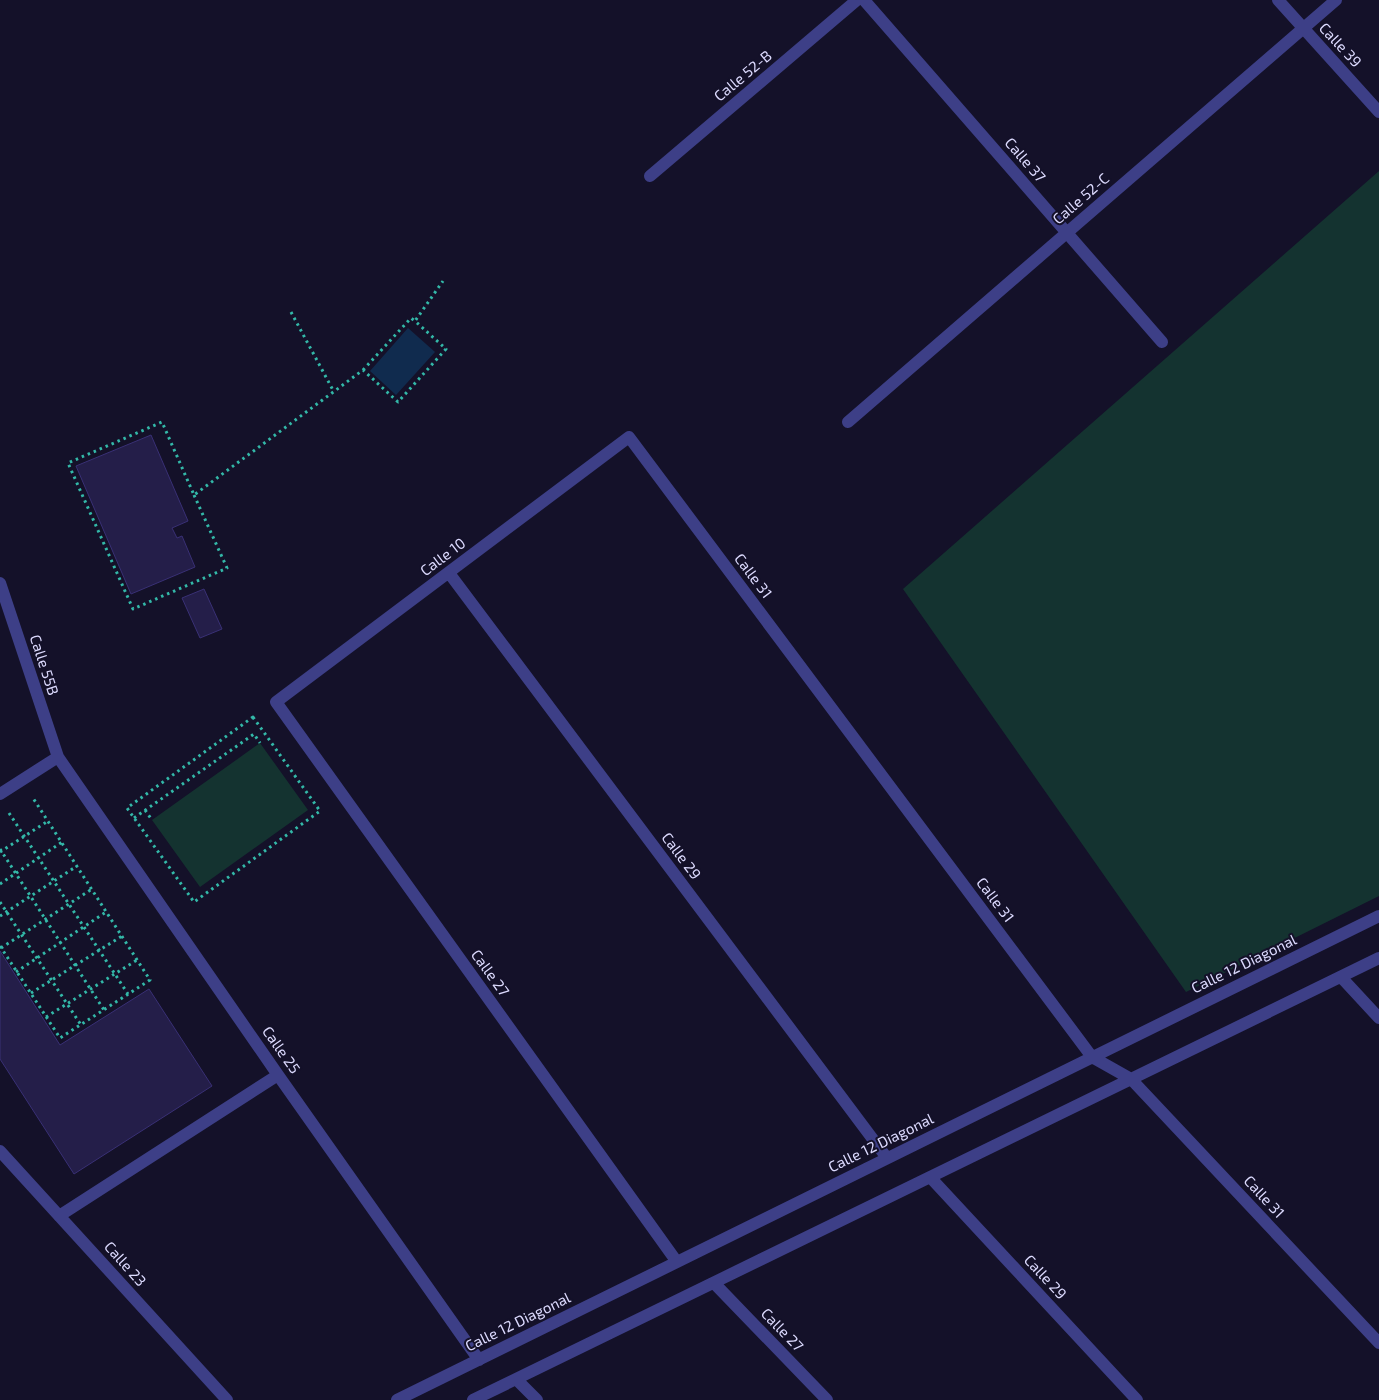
<svg xmlns="http://www.w3.org/2000/svg" width="1379" height="1400" font-family="'Exo 2',sans-serif">
	<style>
		.green { fill: #143330 }
		.water { fill: #102b4e }
		.building { fill: #241e49; stroke: #393075 }
		.lines { fill: none; stroke-linecap: round; stroke-linejoin: round }
		.path { stroke: #33b8a8; stroke-width: 3; stroke-dasharray: 2.5 4; stroke-linecap: butt }
		.minor { stroke: #3d3f87; stroke-width: 12 }
		.labels { text-anchor: middle; stroke-width: 4; stroke-linejoin: round; paint-order: stroke }
		.street-label { font-size: 15px; fill: #dcdafe; stroke: #141129 }
	</style>
	<rect width="100%" height="100%" fill="#141129"/>
	<path class="green" d="M1379,171v725l-193,96 -283,-403z
		M260,743l48,67 -108,77 -48,-67z"/>
	<path class="water" d="M408,328l27,24 -39,43 -26,-24z"/>
	<path class="building" d="M151,435l37,86 -16,7 5,10 5,-2 13,31 -64,27 -55,-128z
		M204,589l18,40 -22,9 -18,-40z
		M0,951l60,94 89,-56 63,97 -138,88 -74,-115z"/>
	<g class="lines">
		<path class="path" d="M291,312l43,80
			M363,370l48,-52 4,3
			M194,495l33,73 -94,41 -65,-146 94,-41 32,73 169,-125 35,32 48,-53 -31,-28 28,-40
			M253,717l67,94 -126,91 -67,-94z
			M145,810l7,10
			M9,813l119,181
			M134,818l120,-84 6,9
			M0,849l104,161
			M0,852l48,-31
			M0,884l62,-42
			M0,902l81,123
			M0,916l77,-50
			M0,946l60,92 90,-58 -117,-182
			M1,948l91,-59
			M16,972l90,-60
			M31,993l91,-57
			M46,1017l91,-57"/>
		<path class="minor" d="M864,0l298,342
			M1278,0l101,112
			M650,176l207,-176
			M848,422l488,-422
			M449,573l438,585
			M0,583l58,174 220,318 201,285
			M0,794l58,-37
			M1341,977l38,41
			M0,1151l227,249
			M930,1177l207,223
			M59,1216l219,-141
			M677,1262l-401,-560 353,-265 463,620 39,22 248,264
			M714,1283l113,117
			M516,1379l21,21
			M397,1400l982,-484
			M473,1400l906,-442"/>
	</g>
	<g class="labels">
		<g class="street-label">
			<text transform="translate(1340 45) rotate(47)" y="5">Calle 39</text>
			<text transform="translate(743 76) rotate(-40)" y="5">Calle 52-B</text>
			<text transform="translate(1025 160) rotate(49)" y="5">Calle 37</text>
			<text transform="translate(1081 199) rotate(-41)" y="5">Calle 52-C</text>
			<text transform="translate(443 557) rotate(-37)" y="5">Calle 10</text>
			<text transform="translate(753 576) rotate(53)" y="5">Calle 31</text>
			<text transform="translate(44 665) rotate(72)" y="5">Calle 55B</text>
			<text transform="translate(681 856) rotate(53)" y="5">Calle 29</text>
			<text transform="translate(995 900) rotate(53)" y="5">Calle 31</text>
			<text transform="translate(1244 964) rotate(-26)" y="5">Calle 12 Diagonal</text>
			<text transform="translate(490 973) rotate(54)" y="5">Calle 27</text>
			<text transform="translate(281 1050) rotate(55)" y="5">Calle 25</text>
			<text transform="translate(881 1143) rotate(-26)" y="5">Calle 12 Diagonal</text>
			<text transform="translate(1264 1197) rotate(47)" y="5">Calle 31</text>
			<text transform="translate(125 1264) rotate(48)" y="5">Calle 23</text>
			<text transform="translate(1045 1277) rotate(47)" y="5">Calle 29</text>
			<text transform="translate(518 1322) rotate(-26)" y="5">Calle 12 Diagonal</text>
			<text transform="translate(782 1330) rotate(46)" y="5">Calle 27</text>
		</g>
	</g>
</svg>
